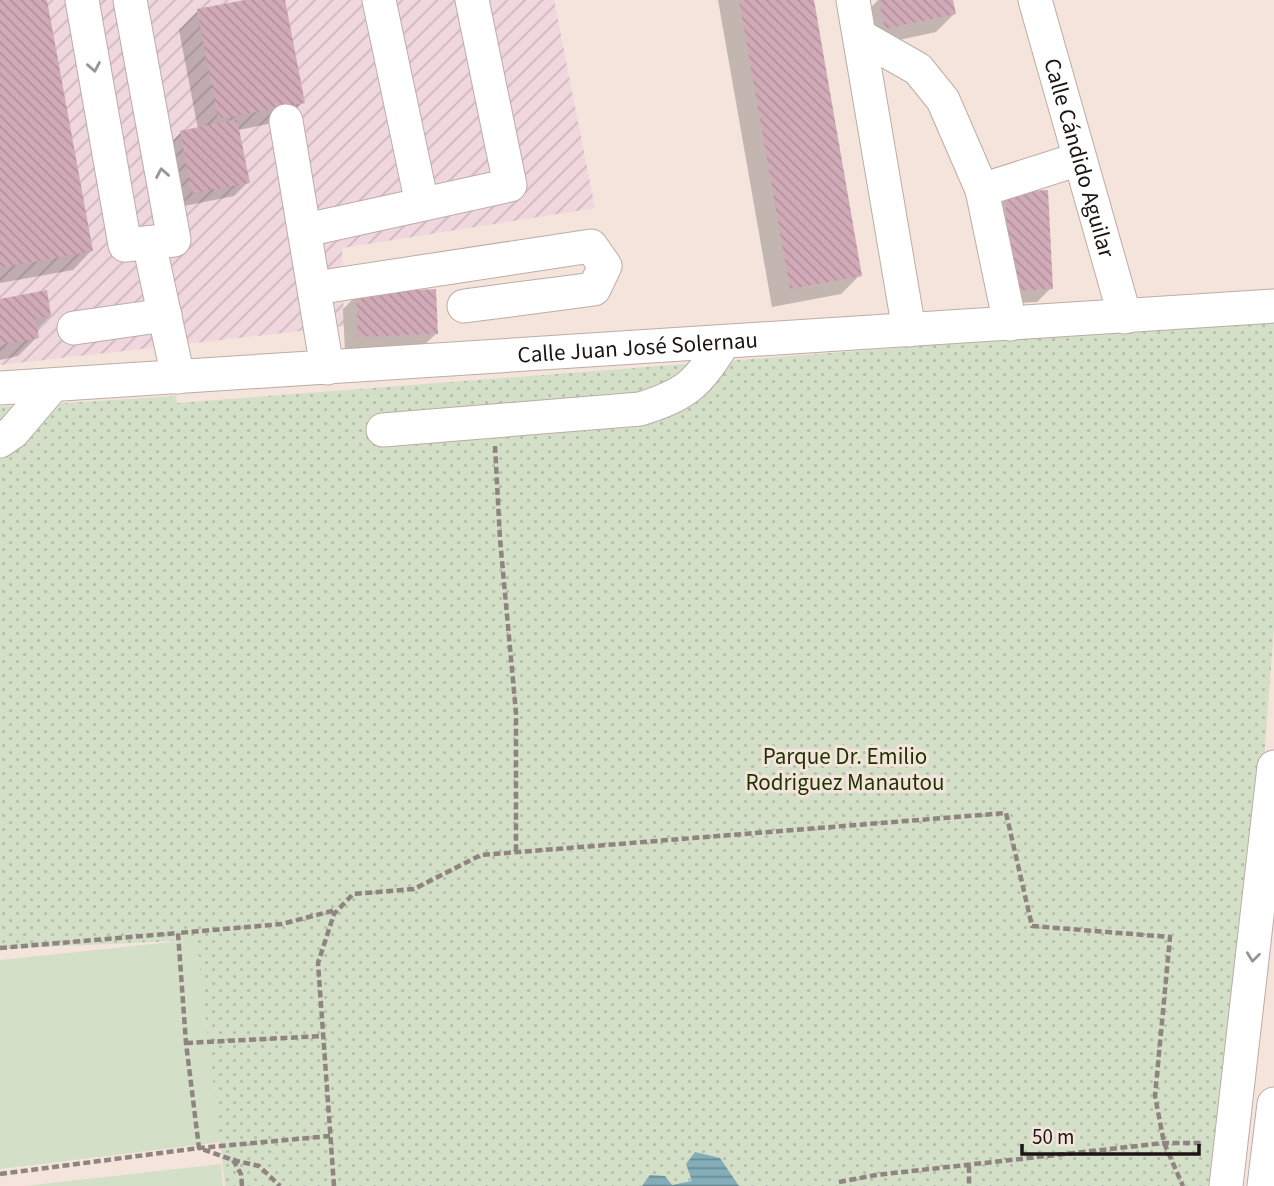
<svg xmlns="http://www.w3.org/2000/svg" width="1274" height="1186" font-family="'Source Sans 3',sans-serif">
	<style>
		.industrial { fill: url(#industrial-furrows) }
		.grass { fill: #d3dfc7 }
		.park { fill: url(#park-dots) }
		.water { fill: url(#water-rules) }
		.shadow { fill: #0003 }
		.building { fill: url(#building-back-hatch) }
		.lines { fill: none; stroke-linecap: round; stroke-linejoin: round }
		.minor-casing { stroke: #bcada5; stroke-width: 35 }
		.path { stroke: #8f847f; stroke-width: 4.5; stroke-dasharray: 7 3.5; stroke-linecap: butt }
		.minor { stroke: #fff; stroke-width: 33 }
		.oneway { stroke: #989695 }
		.labels { text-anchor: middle; stroke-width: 6; stroke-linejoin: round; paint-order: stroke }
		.street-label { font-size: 23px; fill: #1b1513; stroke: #f4e4dc }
		.park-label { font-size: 23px; fill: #1f3300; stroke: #f4e4dc }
	</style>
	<defs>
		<pattern id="industrial-furrows" width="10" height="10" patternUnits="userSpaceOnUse" patternTransform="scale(1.75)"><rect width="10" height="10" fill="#f0d6dd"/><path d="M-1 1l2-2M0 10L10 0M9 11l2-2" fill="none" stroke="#cdb7bd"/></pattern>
		<pattern id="park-dots" width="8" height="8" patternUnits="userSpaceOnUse" patternTransform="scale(1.75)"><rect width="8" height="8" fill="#d3dfc7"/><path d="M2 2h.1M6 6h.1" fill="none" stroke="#b5beaa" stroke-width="1.8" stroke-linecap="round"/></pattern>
		<pattern id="water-rules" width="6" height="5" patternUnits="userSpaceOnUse" patternTransform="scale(1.75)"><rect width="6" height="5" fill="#83adb8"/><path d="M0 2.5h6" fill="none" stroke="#6a8c94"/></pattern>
		<pattern id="building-back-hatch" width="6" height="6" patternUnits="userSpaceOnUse" patternTransform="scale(1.75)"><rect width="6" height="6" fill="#d1aab7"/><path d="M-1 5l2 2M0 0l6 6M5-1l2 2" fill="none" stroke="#b3919c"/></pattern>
	</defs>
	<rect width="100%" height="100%" fill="#f4e4dc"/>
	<path class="industrial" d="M0,0h554l41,208 -253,40 2,78 -344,39z"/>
	<path class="grass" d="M248,934l7,204 -255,31v-209z
		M221,1164l2,22h-198z"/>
	<path class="park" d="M1274,319v306l-23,313 -33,248h-993l-28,-246 -197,9v-542l176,-11 1,7z"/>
	<path class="water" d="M695,1152l25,6 19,28h-97l8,-11 15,1 7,9 20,-4 -6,-17z"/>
	<path class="shadow" d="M0,0h45l46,251 -18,19 -73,13z
		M255,0h28l20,102 -19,19 -46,9 10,52 -14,14 -55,11 -12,-60 14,-15 17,-3 -19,-99 19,-19z
		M718,0h94l48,275 -19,19 -69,13z
		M878,0h74l3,13 -19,19 -69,15 -6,-29z
		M1006,193l45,95 -14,14 -41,2 -5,-96z
		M357,295l80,38 -15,14 -77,4 -2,-42z
		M0,300l50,16 -14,14 1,7 -19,19 -18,4z"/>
	<path class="building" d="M0,0h47l46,251 -93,17z
		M245,0h40l20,103 -87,16 -21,-110z
		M739,0h75l48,276 -72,13z
		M879,0h74l3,14 -71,15z
		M237,119l13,64 -58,10 -12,-62z
		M1048,190l5,99 -43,2 -5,-99z
		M436,289l2,45 -80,3 -2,-44z
		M47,290l4,26 -15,3 3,19 -39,7v-46z"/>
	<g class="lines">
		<g class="minor-casing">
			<g id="minor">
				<path d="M82,0l43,245 49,-5 -44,-240"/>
				<path d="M379,0l43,204"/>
				<path d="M853,0l56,330"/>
				<path id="s1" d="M1035,0l90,317"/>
				<path d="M860,36l58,33 25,31 39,90"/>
				<path d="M286,121l41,247"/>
				<path d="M306,230l204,-45 -38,-185"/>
				<path d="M149,243l29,134"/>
				<path d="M315,288l276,-42 14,20 -11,23 -130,17"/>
				<path d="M1010,324l-28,-134 97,-31"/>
				<path d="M74,328l91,-13"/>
				<path id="s2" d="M0,388l1274,-82"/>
				<path d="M383,430l257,-21c48,-15 57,-25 84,-67"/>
				<path d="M0,441l13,-9 39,-46"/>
				<path d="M1226,1186l48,-419"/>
				<path d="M1264,1186l10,-82"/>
			</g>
		</g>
		<path class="path" d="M495,446l5,93 16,174v139
			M0,948l178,-15
			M186,1043l137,-7
			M233,1160l26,6 21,20
			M969,1166v20
			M0,1174l199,-26 131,-12
			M839,1182l37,-7 288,-32h39
			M242,1186l-1,-12 -8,-14 -34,-12 -13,-105 -8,-110 104,-9 54,-14
			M334,1186l-16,-223 16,-49 19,-20 61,-5 67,-34 525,-42 26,113 138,11 -15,159 9,47 19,43"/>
		<use href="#minor" class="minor"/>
	</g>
	<defs><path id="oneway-chevron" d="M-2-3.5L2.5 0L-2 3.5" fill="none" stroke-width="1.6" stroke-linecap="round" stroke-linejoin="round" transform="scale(1.75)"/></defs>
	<g class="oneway">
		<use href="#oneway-chevron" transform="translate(94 67) rotate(80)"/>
		<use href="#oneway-chevron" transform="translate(162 173) rotate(-100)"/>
		<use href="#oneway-chevron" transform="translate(1253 957) rotate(97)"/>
	</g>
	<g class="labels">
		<g class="street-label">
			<text dy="8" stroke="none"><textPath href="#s1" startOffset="164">Calle Cándido Aguilar</textPath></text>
			<text dy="8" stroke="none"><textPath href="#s2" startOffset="639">Calle Juan José Solernau</textPath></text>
		</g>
		<g class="park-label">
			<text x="845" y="764">Parque Dr. Emilio<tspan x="845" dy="26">Rodriguez Manautou</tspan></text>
		</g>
	</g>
	<path d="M1022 1144v10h177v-10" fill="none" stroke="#1b1513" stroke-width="3.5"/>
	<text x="1032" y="1144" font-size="21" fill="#1b1513" stroke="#f4e4dc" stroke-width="5" paint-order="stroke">50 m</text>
</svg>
